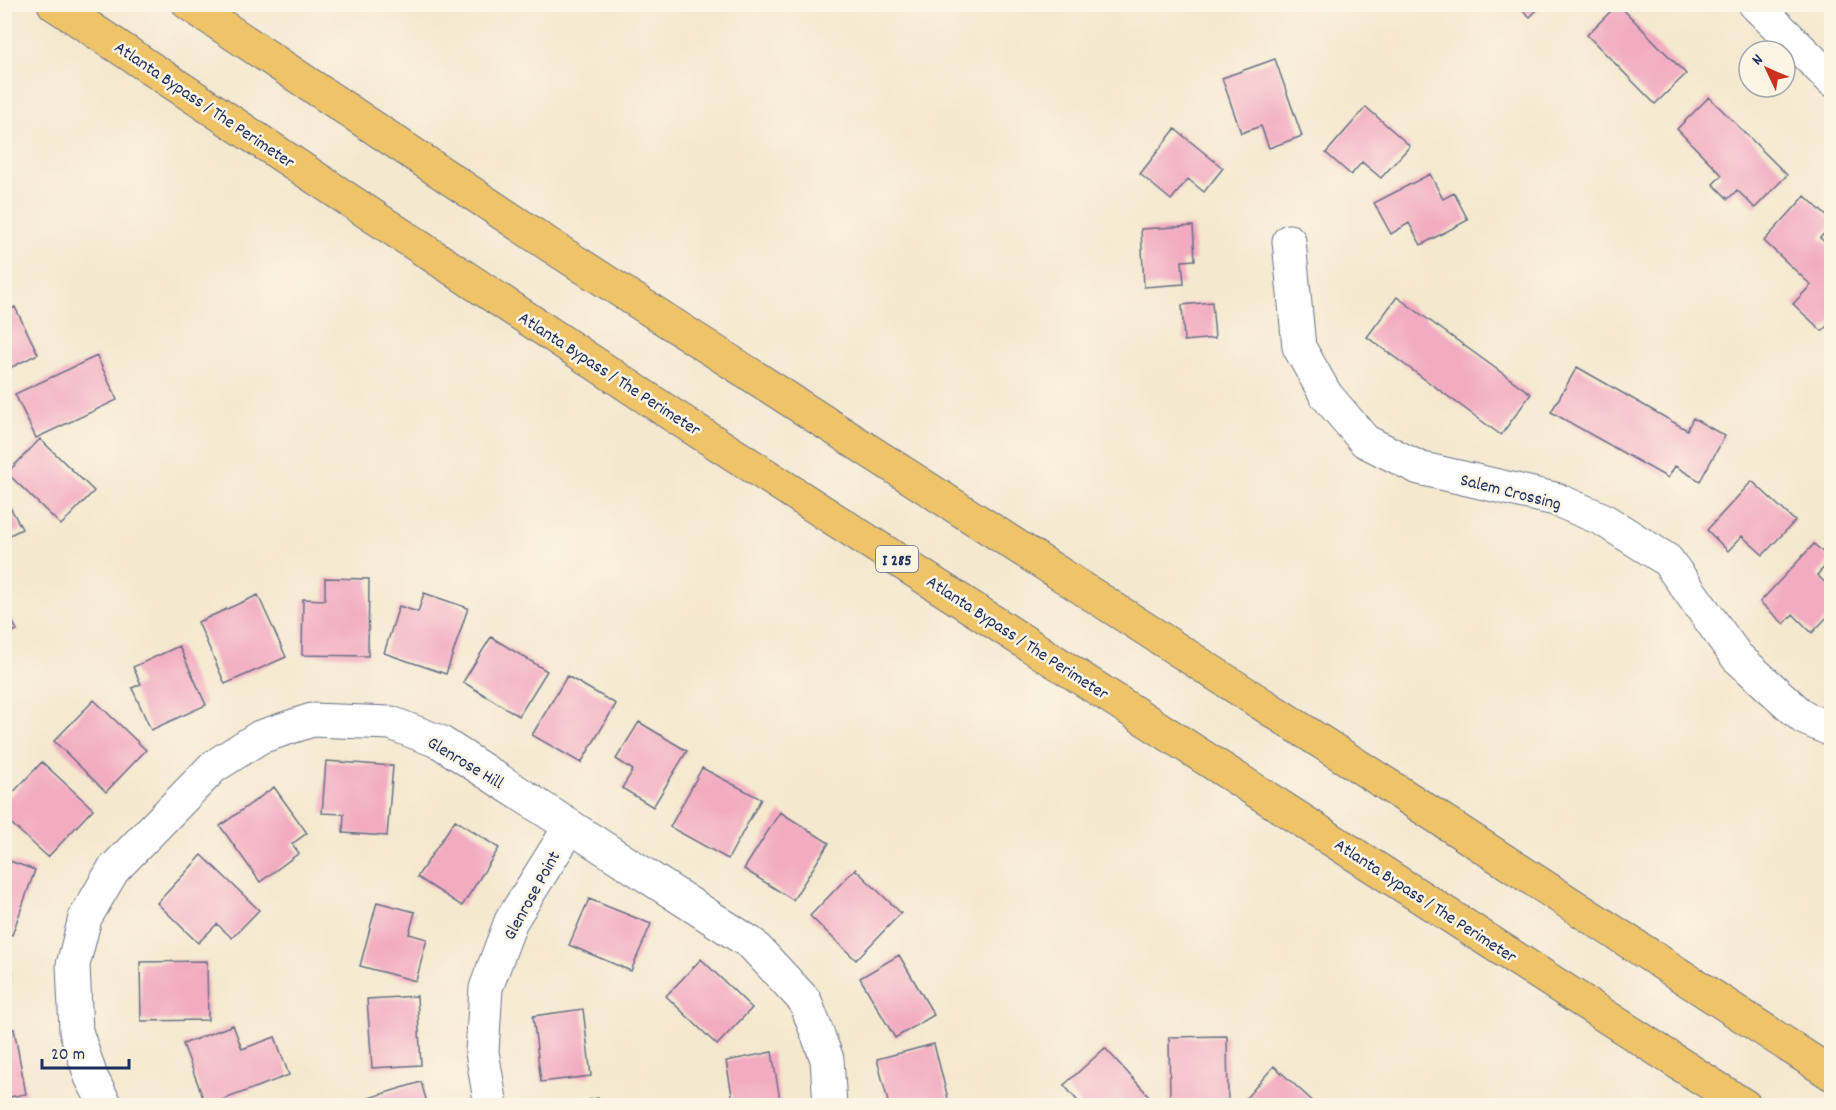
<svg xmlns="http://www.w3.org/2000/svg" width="1836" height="1110" font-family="Dekko,sans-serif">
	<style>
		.building { fill: #f2abc1 }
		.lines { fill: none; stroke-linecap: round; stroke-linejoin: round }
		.minor-casing { stroke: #677086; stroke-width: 35 }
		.motorway-casing { stroke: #677086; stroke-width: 35 }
		.minor { stroke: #fff; stroke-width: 33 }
		.motorway { stroke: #efc469; stroke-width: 33 }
		.labels { text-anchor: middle; stroke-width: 5; stroke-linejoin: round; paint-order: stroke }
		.shield { fill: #fcf5e5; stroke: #5e6a86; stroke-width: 1.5 }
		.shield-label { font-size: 16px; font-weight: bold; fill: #1b2f5e }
		.street-label { font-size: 18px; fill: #1b2f5e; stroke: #fcf5e5 }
	</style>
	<rect width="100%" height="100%" fill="#fcf5e5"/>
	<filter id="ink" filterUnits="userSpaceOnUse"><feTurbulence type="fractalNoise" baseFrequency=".0167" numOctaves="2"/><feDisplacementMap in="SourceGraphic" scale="12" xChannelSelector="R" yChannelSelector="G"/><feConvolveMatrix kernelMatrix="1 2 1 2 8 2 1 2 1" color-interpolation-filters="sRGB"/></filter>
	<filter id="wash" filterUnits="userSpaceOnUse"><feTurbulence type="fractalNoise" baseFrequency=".008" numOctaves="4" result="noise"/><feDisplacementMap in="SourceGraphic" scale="24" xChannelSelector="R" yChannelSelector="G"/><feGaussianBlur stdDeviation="1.35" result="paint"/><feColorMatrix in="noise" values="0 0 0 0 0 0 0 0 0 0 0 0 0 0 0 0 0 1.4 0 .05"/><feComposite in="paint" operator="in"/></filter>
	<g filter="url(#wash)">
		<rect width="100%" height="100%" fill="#f4e8cf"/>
		<g id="blocks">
			<path class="building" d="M1618,4l68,70 -31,30 -68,-69z
				M1517,5h25l-12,12z
				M1275,59l27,77 -33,12 -8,-22 -20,7 -19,-55z
				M1709,97l78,78 -32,33 -18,-18 -9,9 -15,-15 9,-9 -45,-46z
				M1366,107l44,39 -29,32 -19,-16 -11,13 -25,-22z
				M1175,129l48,39 -19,24 -16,-13 -17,21 -31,-26z
				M1430,174l13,25 11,-6 14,27 -47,25 -12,-22 -18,11 -17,-31z
				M1805,196l27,25v4l-12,13 12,10v73l-10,10 -29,-27 18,-19 -47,-44z
				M1193,226l2,34 -13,1 2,23 -40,3 -3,-58z
				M1397,297l134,97 -30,41 -134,-98z
				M1212,302l3,36 -31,3 -2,-36z
				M15,307l23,47 -34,17v-59z
				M97,356l20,44 -81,38 -21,-44z
				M1577,367l110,63 6,-12 32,18 -25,45 -25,-15 -7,12 -117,-66z
				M40,439l54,52 -33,34 -54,-52z
				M1752,481l43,40 -32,34 -21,-19 -14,15 -21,-21z
				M4,496l18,33 -18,9z
				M1814,544l17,16 -14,15 15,14v23l-20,21 -19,-19 -9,10 -24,-22z
				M325,578l44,1 -1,77 -66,-1 1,-56 22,1z
				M424,593l44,15 -22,66 -62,-21 15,-47 19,6z
				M258,595l28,62 -61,27 -27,-62z
				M4,606l13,24 -13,6z
				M491,637l56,34 -28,45 -56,-34z
				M179,646l27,59 -55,25 -19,-42 9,-4 -8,-17z
				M567,676l49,28 -35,59 -49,-28z
				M94,700l52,50 -40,42 -52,-51z
				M639,722l48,29 -34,56 -31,-19 11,-18 -17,-11z
				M326,761l67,5 -6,70 -44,-3 1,-19 -22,-1z
				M42,762l51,47 -45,48 -44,-40v-15z
				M702,768l59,31 -33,60 -58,-32z
				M274,787l33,46 -15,11 7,9 -39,29 -40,-56z
				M780,812l49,31 -36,57 -49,-31z
				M455,820l44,28 -37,58 -45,-29z
				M202,855l57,55 -27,28 -15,-14 -19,19 -41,-40z
				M4,859l31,11 -23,65 -8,-3z
				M855,869l46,44 -45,47 -46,-44z
				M589,899l62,25 -20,47 -62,-26z
				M377,902l38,10 -6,22 18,5 -11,42 -56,-15z
				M899,955l35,60 -39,23 -35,-60z
				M701,959l51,49 -35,37 -51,-49z
				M207,961l1,59 -67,1 -1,-59z
				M4,971h7l-4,41 -3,-1z
				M417,996l4,69 -49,3 -5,-69z
				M583,1009l8,67 -50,6 -8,-66z
				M233,1025l9,24 33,-12 14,38 -83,31 -23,-62z
				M14,1029l12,65 -22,4v-67z
				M1227,1036l1,66 -58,1 -1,-66z
				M934,1044l16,62h-61l-12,-47z
				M1105,1048l44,48 -11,10h-25l-4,-5 -5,5h-22l-18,-21z
				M772,1052l9,54h-47l-8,-45z
				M1274,1066l44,40h-79z
				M421,1082l7,24h-68l-1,-5z
				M598,1098l1,8h-31v-1z"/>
		</g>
	</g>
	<g filter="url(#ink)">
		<use href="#blocks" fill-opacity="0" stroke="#677086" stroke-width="1.5"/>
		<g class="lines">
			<g class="minor-casing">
				<path id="minor" d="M1755,4l77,76
					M1289,241l10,106 27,48 39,46 54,27 136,31 47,20 65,41 70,97 67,61 28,12
					M106,1106l-15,-29 -15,-46 -3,-66 12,-47 28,-48 100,-103 47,-30 52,-17 79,3 49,19 312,202 53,57 22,58 3,47
					M491,1106l-9,-54 4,-64 25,-67 59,-94"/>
			</g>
			<g class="motorway-casing">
				<path id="motorway" d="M54,4l617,410 1074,692
					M189,4l362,242 860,554 421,274"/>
			</g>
			<use href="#minor" class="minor"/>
			<use href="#motorway" class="motorway"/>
		</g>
	</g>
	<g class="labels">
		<rect class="shield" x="876" y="546" width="42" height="26" rx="4.5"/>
		<g class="shield-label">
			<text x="897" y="565">I 285</text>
		</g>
		<g class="street-label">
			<text transform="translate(205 104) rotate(34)" y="6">Atlanta Bypass / The Perimeter</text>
			<text transform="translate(610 373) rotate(33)" y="6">Atlanta Bypass / The Perimeter</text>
			<text transform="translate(1511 491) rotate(14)" y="6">Salem Crossing</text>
			<text transform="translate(1018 637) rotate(33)" y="6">Atlanta Bypass / The Perimeter</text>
			<text transform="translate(466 762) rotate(31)" y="6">Glenrose Hill</text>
			<text transform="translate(531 895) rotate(-61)" y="6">Glenrose Point</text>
			<text transform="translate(1426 900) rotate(33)" y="6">Atlanta Bypass / The Perimeter</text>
		</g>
	</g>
	<rect width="1836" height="1110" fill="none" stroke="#fcf5e5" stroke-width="24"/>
	<g transform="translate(1767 69) rotate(314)"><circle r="28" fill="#fcf5e5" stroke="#a2a6af" stroke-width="1.5"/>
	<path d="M0-4.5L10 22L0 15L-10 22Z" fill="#c8321e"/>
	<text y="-9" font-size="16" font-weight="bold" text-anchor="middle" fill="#1b2f5e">N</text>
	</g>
	<path d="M42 1059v9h87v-9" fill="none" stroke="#1b2f5e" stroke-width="3"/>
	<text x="51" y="1059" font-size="18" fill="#1b2f5e" stroke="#fcf5e5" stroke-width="4.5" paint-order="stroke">20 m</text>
</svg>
